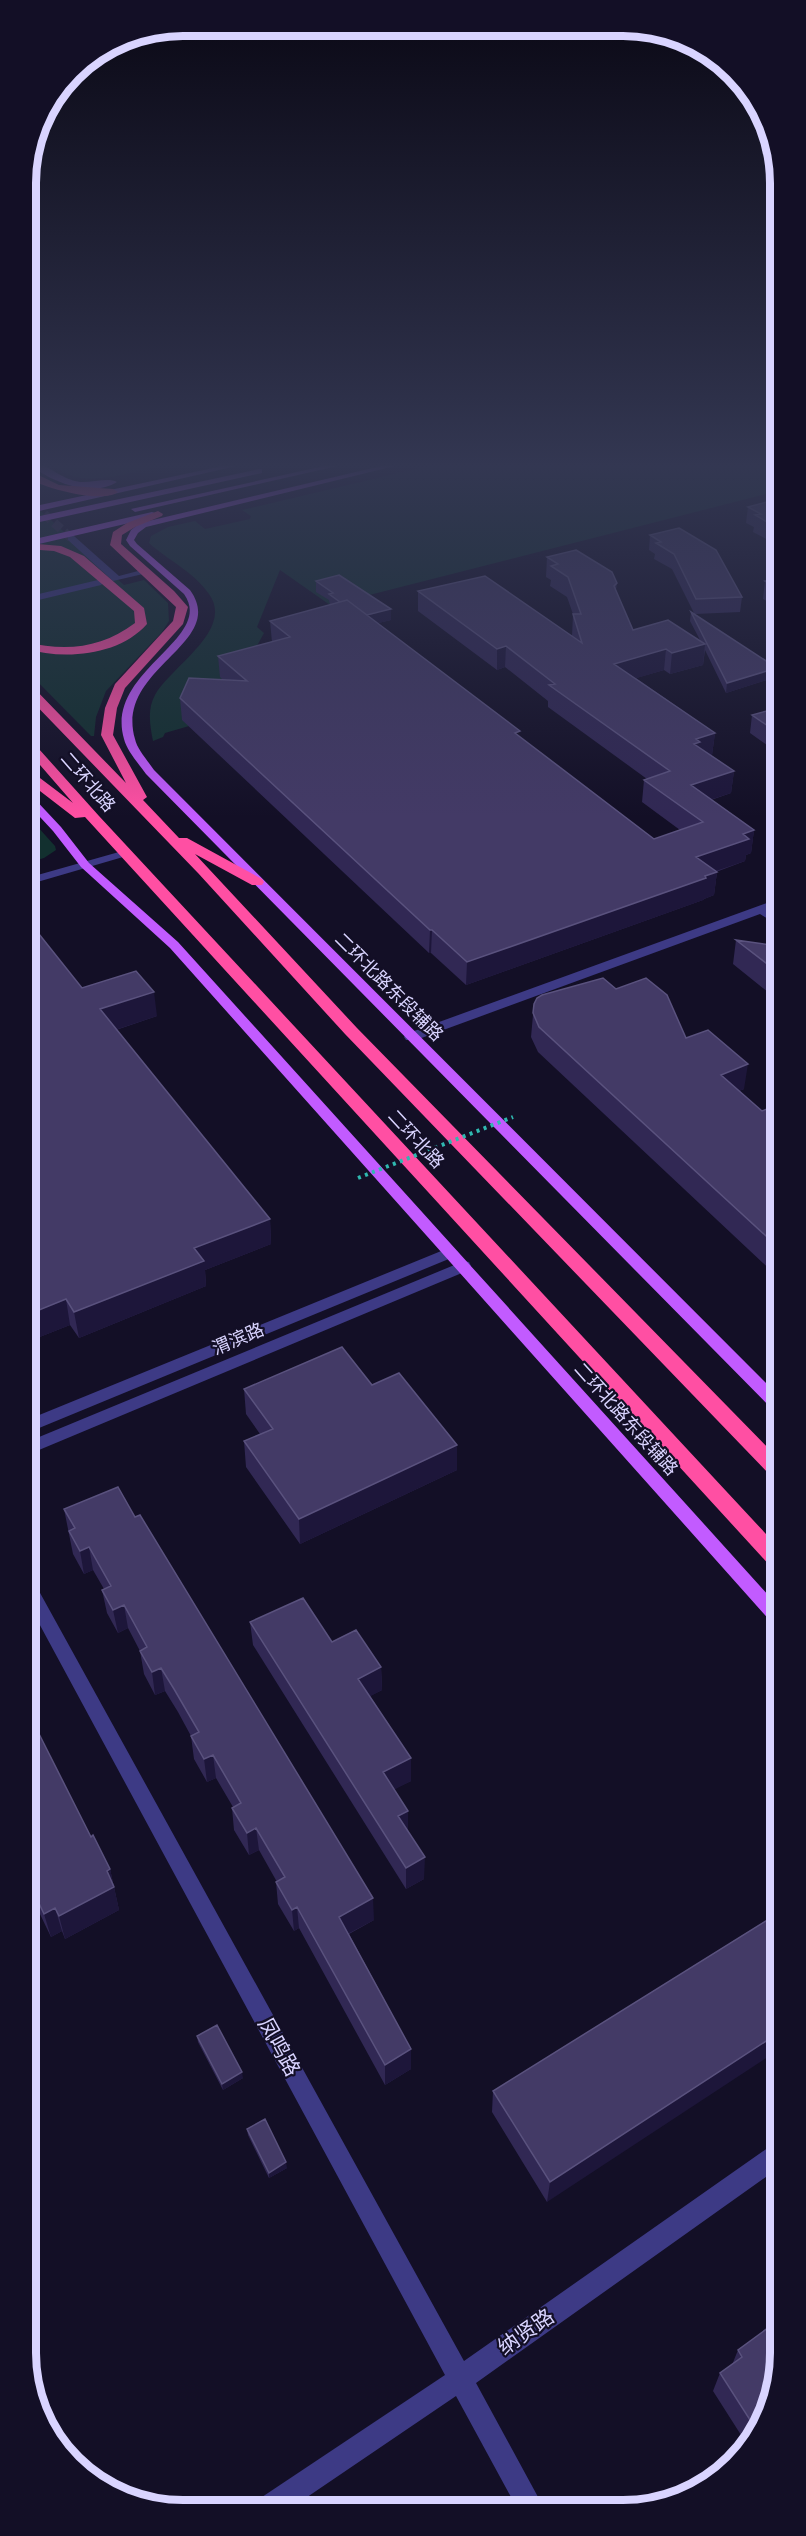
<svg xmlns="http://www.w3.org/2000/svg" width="806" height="2536" font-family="'Space Grotesk','Noto Sans SC',sans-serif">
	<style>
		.green { fill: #12302f }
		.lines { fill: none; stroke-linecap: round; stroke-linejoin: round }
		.minor-tunnel { stroke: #312d47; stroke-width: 9; stroke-dasharray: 9 4.5; stroke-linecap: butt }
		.minor { fill: #3d3a85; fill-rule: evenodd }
		.major { fill: #c25bff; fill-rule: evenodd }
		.highway { fill: #ff4fa3; fill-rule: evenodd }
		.path-bridge { stroke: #2fb8b0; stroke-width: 4; stroke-dasharray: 3 4.5; stroke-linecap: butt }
		.wall { fill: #312854 }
		.shaded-wall { fill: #1d163a }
		.building { fill: #433a66; stroke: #5a527e; stroke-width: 1.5 }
		.labels { text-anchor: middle; stroke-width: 4.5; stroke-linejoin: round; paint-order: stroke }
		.street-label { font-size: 18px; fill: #d9d4ff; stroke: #130f26 }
		.near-street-label { font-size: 21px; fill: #d9d4ff; stroke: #130f26 }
		.rim { fill: none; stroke: #d9d4ff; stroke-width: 8 }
	</style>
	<rect width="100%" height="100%" fill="#130f26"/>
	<path class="green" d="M49,462h127c-30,6 -78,24 -107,13 -8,-3 -14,-9 -20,-13z
		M445,462h333v29l-448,114 -50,-35 -23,57 7,6 -27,49 -3,31 -69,20 -2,4 -10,4c-3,-15 -6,-32 2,-46 15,-28 80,-65 54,-101 -14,-21 -41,-34 -60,-51l2,-7 17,-9 27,-6 10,8 45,-10 1,-3 -9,-6z
		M26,498l98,87 20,-5 24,23 1,18 -7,11 -56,59 -10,26 -2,19h-3l-65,-66z
		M27,815l28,31 1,4 -12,8 -17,5z"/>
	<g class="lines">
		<path class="minor-tunnel" d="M34,505l37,33"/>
		<path class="minor" d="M26,495l11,8v4h-6l-5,-4z
			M68,536h6l45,40 19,-5 5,3 -30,7 -45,-41z
			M98,580l5,3 -2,2 -75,18v-6z
			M126,850l4,1v4l-103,30v-7z
			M778,899v8l-7,3 7,6v9l-18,-11 -344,126h-10l-2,-3 2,-3z
			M451,1247l7,5 -2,4 -429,177v-13z
			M464,1261l5,1 2,4 -2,4 -442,185v-13z
			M28,1580l6,2 430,779 308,-216 8,-3v25l-304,216 68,125h-27l-61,-112 -165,112h-36l4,-9 186,-124 -417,-772z"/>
		<path class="major" d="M28,462c16,-2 32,18 52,20 11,1 29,-5 37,0 -25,16 -69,0 -89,-20z
			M241,462h13l-228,52v-6z
			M342,462h13l-220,50 -4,-3z
			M398,462h13l-265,65 -8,6 -4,7 3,4 53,46c39,54 -76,78 -55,149 2,10 13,22 19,31l625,626v16l-6,-2 -627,-636c-7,-10 -19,-23 -22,-35 -20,-68 92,-100 60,-145l-54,-48 -4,-6 5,-10 9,-7z
			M259,469h3v4l-236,52v-6z
			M152,512l3,1v4l-129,30v-6z
			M27,794l4,1 30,32 28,36 89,79 601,665v19l-6,-2 -603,-676 -89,-81 -28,-36 -26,-28z"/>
		<path class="highway" d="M26,469l33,16 54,4 5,3c-16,12 -76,-4 -92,-15z
			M158,511l5,3 -1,2 -27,11 -13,8 -1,9 53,47 14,16 -5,17 -58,64 -8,20 -4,27 34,62 -4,3 36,38h8l75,41 2,3 -2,3h-10l-57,-31 162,174 422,431v21l-7,-3 -427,-443 -147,-161 -172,-178v-12l4,1 96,99 -25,-48 4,-27 10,-24 58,-63 3,-14 -66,-62 3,-13 14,-9z
			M26,543l35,3 23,10 60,52 3,16c-28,32 -83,36 -121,25v-7c40,10 76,6 109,-19l-1,-12 -64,-54 -16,-6 -28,-2z
			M26,738l4,1 69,77 680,732v22l-7,-2 -687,-751 -10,1 -48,-37v-10l5,1 41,31 -46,-53z"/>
		<path class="path-bridge" d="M358,1178l155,-61"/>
	</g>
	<path class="wall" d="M778,502v50l-6,-10 -19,-10 1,-5 -8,-4 2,-16z
		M679,528l63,69 -2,15 -45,2 81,63 -50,16 -21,-43 -2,15 -33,9 -6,-4 -28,8 79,55 -3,22h-1l23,16 -3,22 -20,7 43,30 -3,23 -5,2 -1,6 -29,11h1l-3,23 -10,4 -1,1 -237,85 -35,-32h-2l-247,-233 -2,-22 43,-18 -3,-3 -2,-21 54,-14 -2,-21 60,-16 -1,-5 -13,-8v-11l75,39 -13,3 141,113 135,103 26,-9 -38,-28 2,-22 3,-1 -99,-72v-6l-43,-34 -8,3 -79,-59v-20l154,45 1,-22 -6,-17 -17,-11 1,-6 -5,-3 1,-20 70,26 -1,7 17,40 67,10 -10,-19 1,-9 3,1 -22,-44 -18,-10 1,-5 -6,-4 1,-15z
		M778,578v29l-15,-8 2,-18z
		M778,708v45l-28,-20 2,-18z
		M736,940l42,6 1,55 -46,-37z
		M82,988l75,28 -41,14 154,189 1,25 -66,26 1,16 -127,52 -9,-13 -43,17z
		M616,989l70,49 58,51 -5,2 23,20 17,-1v168l-241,-226 -7,-15 3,-33z
		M372,1385l85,85 -157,74 -54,-77 -2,-26 16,-7 -14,-20 -2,-25z
		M64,1509l310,411 -25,14 62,115v20l-26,16 -86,-157 -5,3 -16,-27 -2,-22h1l-18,-32 -10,5 -15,-25 -2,-22 1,-1 -17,-29 -9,4 -13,-23 -3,-23 -13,-24 -13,-21 -10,4 -11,-21 -4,-23 -12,-23 -10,5 -11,-20 -5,-23 2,-1 -11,-19 -9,4 -11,-20z
		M250,1622l82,20 49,25 1,23 -12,6 41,62v23l-17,8 30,90 -18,10 -153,-244z
		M28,1712l63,125 19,32 9,41 -54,29 -3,-8 -11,6 -23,-48z
		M777,1914l-230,288 -55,-90 1,-21z
		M197,2036l46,42 -20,12 -25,-48z
		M247,2129l40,39 -18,10 -21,-43z
		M780,2288v23l-6,-9z
		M780,2319l-11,94 -21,33 -35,-55 7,-18 12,-8 6,-15z"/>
	<path class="shaded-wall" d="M391,609v11l-32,8v-10z
		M705,644l-2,21 -33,9 2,-21z
		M506,646l-1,21 -8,3v-21z
		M666,649l-2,21 -51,15 1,-21z
		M777,668l-1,9 -50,16 1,-10z
		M715,733l-3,22 -14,4 -6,7 4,-27z
		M734,771l-3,22 -43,14 3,-22z
		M754,830l-3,23 -5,2 -1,6 -52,18 3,-22 47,-23z
		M717,872l-3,23 -10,4 -1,1 -237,85 1,-23z
		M430,930h2l-1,23h-2z
		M154,992l3,24 -54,18 -3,-25z
		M748,1064l-4,25 -27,11 4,-25z
		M270,1219l1,25 -66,26 1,16 -127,52 -5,-26 120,-64z
		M66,1299l4,26 -43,17v-27z
		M457,1445v25l-157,74 -1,-25z
		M89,1547l4,23 -9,4 -4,-23z
		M124,1605l4,23 -10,5 -5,-23z
		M381,1667l1,23 -23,12 -1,-23z
		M161,1668l4,23 -10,4 -3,-23z
		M213,1755l3,23 -9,4 -3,-23z
		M411,1758v23l-27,14 -1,-23z
		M408,1811v22l-10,-17z
		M256,1828l3,22 -10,5 -2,-22z
		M425,1857l-1,22 -18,10v-21z
		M110,1869l9,41 -54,29 -6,-23 48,-45z
		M373,1898l1,22 -34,18 -1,-21z
		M297,1907l2,21 -5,3 -2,-21z
		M55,1908l7,23 -11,6 -7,-23z
		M780,2032v17l-233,153 3,-20z
		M411,2049v20l-26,16v-20z
		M242,2072l1,6 -20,12 -1,-6z
		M286,2162l1,6 -18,10v-5z"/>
	<path class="building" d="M774,500l4,2v30l-4,-6 -19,-11 6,-1 -13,-7z
		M679,528l37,22 26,47 -46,2 -22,-45 -18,-11 5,-1 -11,-7z
		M576,550l36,22 5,11 -3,3 19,44 35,-10 37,24 -33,9 -6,-4 -52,15 101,69 -19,6 4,3 -6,2 40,27 -43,14 63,45 -11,4 6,5 -53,18 21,15 -12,4 1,2 -239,84 -35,-32h-2l-250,-232 9,-20 58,3 -29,-25 72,-19 -20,-16 77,-21 173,131 -5,2 139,106 49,-17 -59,-42 26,-9 -121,-86 6,-1 -49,-38 -9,3 -79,-58 67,-15 97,67 -9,-29h8l-13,-37 -17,-11 7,-2 -11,-7z
		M339,575l52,34 -24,6 -20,-15 -7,2 -11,-8 4,-1 -17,-12z
		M778,578v11l-13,-8z
		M691,612l86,56 -50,15z
		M778,708v25l-26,-18z
		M27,919l55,69 54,-17 18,21 -54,17 170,210 -76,29 10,13 -130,51 -8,-13 -39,16z
		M736,940l42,6 1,27z
		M603,978l13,11 30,-11 21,17 19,43 22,-8 40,34 -27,11 41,36 12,-5 5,4v138l-240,-221 -6,-14 1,-9 3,-6 5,-3z
		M342,1347l30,38 27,-12 58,72 -158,74 -55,-78 29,-12 -29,-40z
		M118,1487l17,30 5,-2 233,383 -34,19 72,132 -26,16 -88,-158 -5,3 -16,-28 9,-5 -29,-49 -9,5 -15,-25 9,-5 -28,-48 -9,4 -13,-23 8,-4 -25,-43 -13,-21 -9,4 -12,-21 7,-4 -23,-42 -11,5 -11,-20 9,-4 -22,-39 -9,4 -11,-20 6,-3 -11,-19z
		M303,1598l29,44 24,-12 25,37 -23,12 53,79 -28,14 25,39 -10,5 27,41 -19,11 -156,-246z
		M28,1712l63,125 2,-2 17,34 -3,2 7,16 -55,29 -4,-8 -11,6 -16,-34z
		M777,1914l3,3v115l-230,150 -57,-91z
		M217,2025l25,47 -20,12 -25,-48z
		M265,2119l21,43 -17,11 -22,-44z
		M780,2319v44l-11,50 -12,18 -37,-58 22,-16 -4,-7z"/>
	<linearGradient id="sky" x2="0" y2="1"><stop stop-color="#0a0815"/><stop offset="0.57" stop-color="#333752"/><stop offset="1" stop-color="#333752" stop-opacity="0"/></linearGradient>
	<rect width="806" height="817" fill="url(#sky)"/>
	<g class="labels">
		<g class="street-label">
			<text transform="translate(88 782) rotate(49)" y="6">二环北路</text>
			<text transform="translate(389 987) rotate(45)" y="6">二环北路东段辅路</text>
			<text transform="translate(416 1139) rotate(47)" y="6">二环北路</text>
			<text transform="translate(238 1339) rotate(-23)" y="6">渭滨路</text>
			<text transform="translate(626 1419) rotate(48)" y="6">二环北路东段辅路</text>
		</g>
		<g class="near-street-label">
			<text transform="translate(279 2047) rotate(61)" y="7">凤鸣路</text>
			<text transform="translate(526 2332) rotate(-35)" y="7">纳贤路</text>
		</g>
	</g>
	<path d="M0 0H806V2536H0ZM183 36H623A147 147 0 0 1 770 183V2353A147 147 0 0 1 623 2500H183A147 147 0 0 1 36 2353V183A147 147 0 0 1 183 36Z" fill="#130f26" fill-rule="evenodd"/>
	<path class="rim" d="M183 36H623A147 147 0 0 1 770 183V2353A147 147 0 0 1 623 2500H183A147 147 0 0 1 36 2353V183A147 147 0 0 1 183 36Z"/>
</svg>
